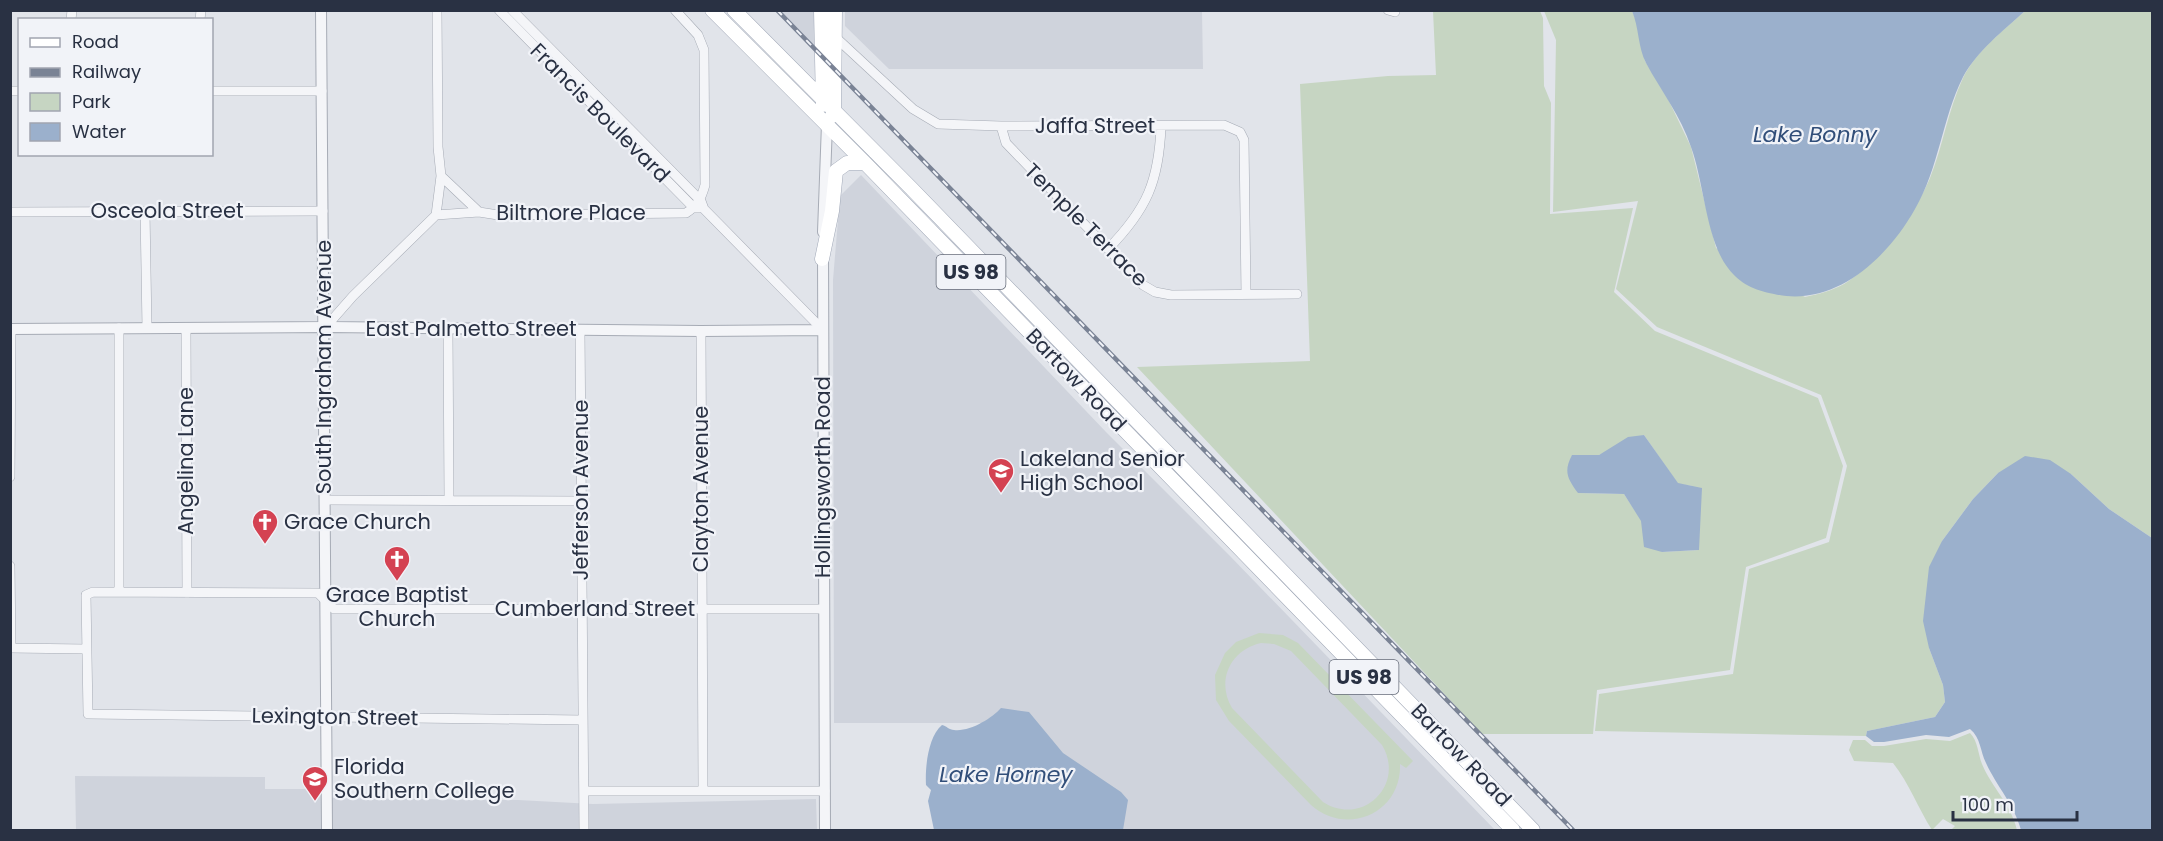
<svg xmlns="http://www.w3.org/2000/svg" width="2163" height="841" font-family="Poppins,sans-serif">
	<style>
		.built { fill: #cfd3dc }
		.green { fill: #c6d5c2; fill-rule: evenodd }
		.water { fill: #9bb0cc }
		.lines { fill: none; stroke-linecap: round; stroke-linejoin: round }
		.minor-casing { stroke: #a6abb5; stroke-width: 10 }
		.tertiary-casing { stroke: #a6abb5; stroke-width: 12 }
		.primary-casing { stroke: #a0a8b7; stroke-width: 15 }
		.minor { stroke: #f4f5f8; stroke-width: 9 }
		.tertiary { stroke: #f4f5f8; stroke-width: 10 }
		.primary { stroke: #fff; stroke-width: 14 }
		.rail-casing { stroke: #7a8395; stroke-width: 4.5 }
		.rail { stroke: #f1f3f8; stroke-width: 2; stroke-dasharray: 7; stroke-linecap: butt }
		.labels { text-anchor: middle; stroke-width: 4.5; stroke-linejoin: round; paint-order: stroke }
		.shield { fill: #f1f3f8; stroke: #656b79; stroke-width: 1.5 }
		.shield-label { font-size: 20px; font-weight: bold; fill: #293143 }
		.street-label { font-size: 21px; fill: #293143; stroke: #f1f3f8 }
		.poi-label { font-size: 21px; fill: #293143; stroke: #f1f3f8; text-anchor: start }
		.water-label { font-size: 22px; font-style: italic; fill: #314e79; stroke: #f1f3f8 }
	</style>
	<rect width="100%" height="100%" fill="#e1e4ea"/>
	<path class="built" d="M780,11h37v39z
		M845,11h357l1,58h-314l-44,-43z
		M861,175l245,257 124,124 265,274h-394l-111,-107h-156l-1,-443 7,-84z
		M75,776l190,1v12h52l16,9 185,2 75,4 223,-5 1,31h-741z"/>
	<path class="green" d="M1433,11h107l3,7 1,68 7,17 -1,111 83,-6 -19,84 41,39 163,67 25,68 -17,72 -80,29 -16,103 -133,20 -4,44h-111l-345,-367 173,-6 -10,-277 88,-8 48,-1zM1644,435l34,49 14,2 7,64 -37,2 -38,-58 -46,-1 21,-38z
		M1544,11h88l6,13 7,37 23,38 23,48 25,101 89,49c14,-3 26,-6 39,-13 33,-20 71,-70 86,-106 13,-32 18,-68 33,-100 13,-27 41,-48 62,-67h127v527l-43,-29 -38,-35 -73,-1 -25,26 -31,42 -13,107 14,37 2,17 -10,15 -68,14 -1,5 -271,-5 4,-37 134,-20 16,-105 80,-27 18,-76 -26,-71 -164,-68 -41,-38 22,-88 -85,11 3,-172z
		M1259,633l24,2 15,8 115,118 -7,7 -6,-4c2,49 -53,73 -89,41l-82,-84 -13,-21 -1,-25 10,-22 11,-11zM1261,643l13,1 17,7 91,94c24,40 -20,82 -59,57l-91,-94c-16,-27 -2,-58 29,-65z
		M1970,733c8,8 8,21 12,31 10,24 29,40 35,66h-66l4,-4 -12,-7 -11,11c-14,-22 -23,-47 -39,-67l-39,-2 -5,-11 4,-10h12l7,6h12l42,-7 24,2z"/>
	<path class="water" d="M1632,11h393c-21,19 -48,40 -62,66 -21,42 -24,91 -48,132 -28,50 -81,99 -141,85 -20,-4 -34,-10 -46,-26 -22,-28 -24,-86 -37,-121 -10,-31 -30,-56 -45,-84 -8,-15 -7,-36 -14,-52z
		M1644,435l34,48 24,5 -3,62 -37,2 -18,-5 -3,-26 -17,-27 -46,-1c-10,-14 -15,-21 -6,-38h27l29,-18z
		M2025,456l25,4 21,14 38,35 43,29v292h-131c-7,-26 -24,-43 -35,-67 -6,-12 -5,-25 -16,-34l-21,8 -23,-2 -42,7h-10l-8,-6 1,-5 68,-14 10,-15 -2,-17 -14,-37 -6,-27 6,-54 13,-26 31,-42 25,-26z
		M1001,708l28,4 34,41 58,39 7,8 -5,30h-189l-6,-29 3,-11 -5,-5c-1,-18 2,-48 16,-60 5,1 7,5 12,5 16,2 38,-12 47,-22z"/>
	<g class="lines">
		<g class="minor-casing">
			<path id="minor" d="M437,10l1,137 3,29 38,36
				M499,10l195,198h5
				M512,10l189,191 3,8 119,121
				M1388,10l7,2
				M71,20l1,-10
				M200,20l1,-10
				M832,34l81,75 25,15 63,2 223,-1 16,7 4,8 2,154
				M10,91h10
				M212,91h110
				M1001,126l5,17 137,142 12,7 16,3 126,-1
				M145,211l2,117
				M10,212l313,-1
				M436,215l5,-39
				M1108,249c39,-40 51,-68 53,-123
				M119,328v264
				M186,328l1,265
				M324,329l29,-33 83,-81 43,-3 19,3 188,-2c12,-8 15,-14 19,-28l-1,-135 -6,-15 -23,-25
				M448,329l1,171
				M580,330l4,500
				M701,331l2,459
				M10,477l1,-148
				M325,500l256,1
				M10,566l1,82
				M10,648l76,1
				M582,720l-494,-6 -2,-119 7,-3 225,1 16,16h490
				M584,791h241"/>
		</g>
		<g class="tertiary-casing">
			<path id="tertiary" d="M321,10l6,820
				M823,232l4,-108
				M823,254l2,576
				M10,329l319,-2 372,4 122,-1"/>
		</g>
		<g class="primary-casing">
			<path id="primary" d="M712,10l153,153 648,667
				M734,10l177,178 622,642
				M821,10l2,95
				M832,116l2,-5 1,-101
				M822,259l10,-48 4,-40 11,-8h18"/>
		</g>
		<use href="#minor" class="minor"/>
		<use href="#tertiary" class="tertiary"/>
		<use href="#primary" class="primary"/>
		<g class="rail-casing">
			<path id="rail" d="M777,10l796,820"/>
		</g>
		<use href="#rail" class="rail"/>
	</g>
	<defs>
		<g id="school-pin" transform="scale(1.35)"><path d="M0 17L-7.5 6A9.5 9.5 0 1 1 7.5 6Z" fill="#d44252" stroke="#f1f3f8"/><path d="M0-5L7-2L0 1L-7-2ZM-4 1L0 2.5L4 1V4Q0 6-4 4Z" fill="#fff"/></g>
		<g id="church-pin" transform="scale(1.35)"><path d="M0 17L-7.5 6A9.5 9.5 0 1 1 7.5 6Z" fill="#d44252" stroke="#f1f3f8"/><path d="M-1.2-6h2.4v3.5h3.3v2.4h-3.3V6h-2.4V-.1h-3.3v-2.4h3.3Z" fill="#fff"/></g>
		<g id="university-pin" transform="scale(1.35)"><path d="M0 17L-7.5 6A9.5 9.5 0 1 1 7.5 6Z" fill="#d44252" stroke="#f1f3f8"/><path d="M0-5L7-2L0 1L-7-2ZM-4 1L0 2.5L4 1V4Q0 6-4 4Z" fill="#fff"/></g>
	</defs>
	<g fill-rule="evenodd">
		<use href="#school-pin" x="1001" y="471"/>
		<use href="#church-pin" x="265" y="522"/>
		<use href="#church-pin" x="397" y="559"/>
		<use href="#university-pin" x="315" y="779"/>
	</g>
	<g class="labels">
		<g class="shield">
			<rect x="936.5" y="255" width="69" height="34" rx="4.5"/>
			<rect x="1329.5" y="660" width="69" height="34" rx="4.5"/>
		</g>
		<g class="shield-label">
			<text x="971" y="279">US 98</text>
			<text x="1364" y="684">US 98</text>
		</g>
		<g class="street-label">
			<text transform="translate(600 113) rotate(45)" y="7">Francis Boulevard</text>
			<text x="1095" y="133">Jaffa Street</text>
			<text x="167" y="218">Osceola Street</text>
			<text x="571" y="220">Biltmore Place</text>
			<text transform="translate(1086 225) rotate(45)" y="7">Temple Terrace</text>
			<text x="471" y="336">East Palmetto Street</text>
			<text transform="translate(324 367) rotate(-90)" y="7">South Ingraham Avenue</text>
			<text transform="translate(1076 380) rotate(46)" y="7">Bartow Road</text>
			<text transform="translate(186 461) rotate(-90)" y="7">Angelina Lane</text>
			<text transform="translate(823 477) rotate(-90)" y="7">Hollingsworth Road</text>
			<text transform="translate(701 489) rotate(-90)" y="7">Clayton Avenue</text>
			<text transform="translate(581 490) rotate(-90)" y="7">Jefferson Avenue</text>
			<text x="595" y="616">Cumberland Street</text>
			<text transform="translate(335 717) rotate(1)" y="7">Lexington Street</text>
			<text transform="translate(1461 755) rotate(46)" y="7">Bartow Road</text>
		</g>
		<g class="poi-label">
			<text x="1020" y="466">Lakeland Senior<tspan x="1020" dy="24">High School</tspan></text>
			<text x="284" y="529">Grace Church</text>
			<text x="397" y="602" text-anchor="middle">Grace Baptist<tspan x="397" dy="24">Church</tspan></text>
			<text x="334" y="774">Florida<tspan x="334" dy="24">Southern College</tspan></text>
		</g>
		<g class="water-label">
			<text x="1815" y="142">Lake Bonny</text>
			<text x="1006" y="782">Lake Horney</text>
		</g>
	</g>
	<rect width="2163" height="841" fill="none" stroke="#293143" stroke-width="24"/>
	<rect x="18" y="18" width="195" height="138" fill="#f1f3f8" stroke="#a1a5b0" stroke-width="1.5"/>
	<rect x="30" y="38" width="30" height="9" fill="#ffffff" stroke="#a1a5b0" stroke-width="1.5"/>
	<text x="72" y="48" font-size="18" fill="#293143">Road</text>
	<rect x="30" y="68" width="30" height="9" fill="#7a8395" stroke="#a1a5b0" stroke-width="1.5"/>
	<text x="72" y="78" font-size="18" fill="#293143">Railway</text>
	<rect x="30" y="93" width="30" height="18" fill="#c6d5c2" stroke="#a1a5b0" stroke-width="1.5"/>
	<text x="72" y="108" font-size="18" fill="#293143">Park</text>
	<rect x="30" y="123" width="30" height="18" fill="#9bb0cc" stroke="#a1a5b0" stroke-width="1.5"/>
	<text x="72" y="138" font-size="18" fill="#293143">Water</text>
	<path d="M1953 811v9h124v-9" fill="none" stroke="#293143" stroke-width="3"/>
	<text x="1962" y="811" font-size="18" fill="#293143" stroke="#f1f3f8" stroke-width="4.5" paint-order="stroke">100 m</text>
</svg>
